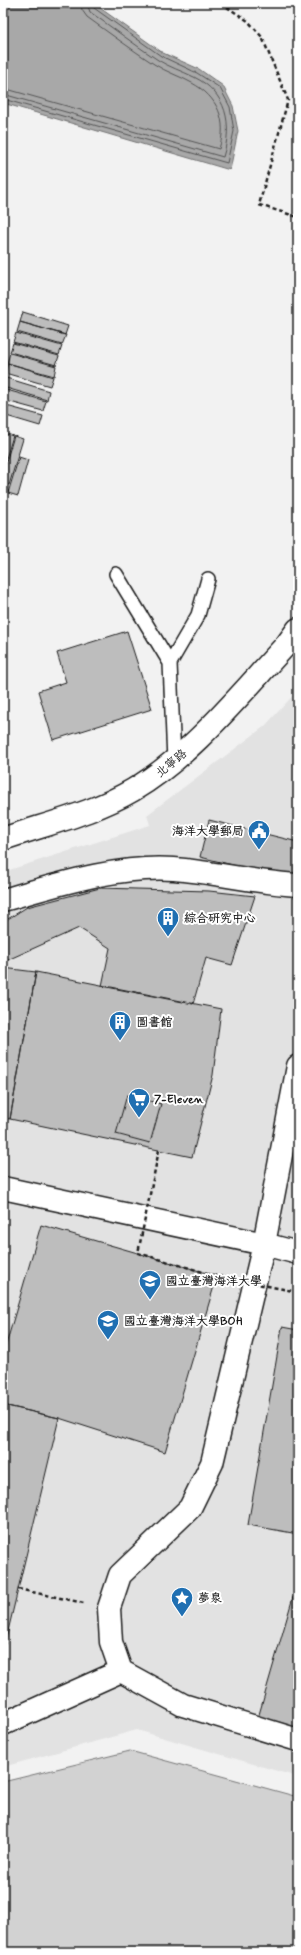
<svg xmlns="http://www.w3.org/2000/svg" width="301" height="1955" font-family="Mynerve,'LXGW WenKai TC',sans-serif">
	<style>
		.built { fill: #e2e2e2 }
		.green { fill: #d2d2d2; stroke: #777 }
		.water { fill: #a8a8a8; stroke: #707070 }
		.lines { fill: none; stroke-linecap: round; stroke-linejoin: round }
		.shore { stroke: #545454; stroke-width: 1 }
		.building { fill: #bdbdbd; stroke: #1c1c1c }
		.lane-casing { stroke: #1c1c1c; stroke-width: 16 }
		.street-casing { stroke: #1c1c1c; stroke-width: 25 }
		.primary-casing { stroke: #1c1c1c; stroke-width: 25 }
		.path { stroke: #1c1c1c; stroke-width: 2.5; stroke-dasharray: 4 3; stroke-linecap: butt }
		.lane { stroke: #fff; stroke-width: 13 }
		.street { stroke: #fff; stroke-width: 22 }
		.primary { stroke: #fff; stroke-width: 22 }
		.path-bridge { stroke: #1c1c1c; stroke-width: 2.5; stroke-dasharray: 4 3; stroke-linecap: butt }
		.labels { text-anchor: middle; stroke-width: 4; stroke-linejoin: round; paint-order: stroke }
		.street-label { font-size: 12px; fill: #1c1c1c; stroke: #fff }
		.poi-label { font-size: 12px; font-weight: bold; fill: #1c1c1c; stroke: #fff; text-anchor: start }
	</style>
	<rect width="100%" height="100%" fill="#f2f2f2"/>
	<filter id="ink" filterUnits="userSpaceOnUse"><feTurbulence type="fractalNoise" baseFrequency=".025" numOctaves="2"/><feDisplacementMap in="SourceGraphic" scale="8" xChannelSelector="R" yChannelSelector="G"/><feConvolveMatrix kernelMatrix="1 2 1 2 8 2 1 2 1" color-interpolation-filters="sRGB"/></filter>
	<g filter="url(#ink)">
		<path class="built" d="M298,690v1087l-161,-47 -134,37v-895l147,-47 -3,-10 118,-89z"/>
		<path class="green" d="M130,1751l168,46v155h-295v-170z"/>
		<path class="water" d="M3,3h90l70,50 36,16 24,17 10,20 5,25 -8,39 -227,-67z"/>
		<g class="lines">
			<path class="shore" d="M3,88l216,61c9,-28 -1,-52 -27,-66 -12,-7 -26,-11 -38,-19 -23,-15 -45,-31 -67,-47l-5,-7 -1,-7
				M3,94l220,63c10,-33 4,-64 -29,-80 -12,-6 -25,-10 -36,-17 -23,-15 -45,-32 -68,-48l-3,-9
				M3,99l224,64 7,-32 -4,-24 -10,-19 -23,-15 -36,-17 -67,-48 -2,-5"/>
		</g>
		<path class="building" d="M23,312l45,14 -3,9 -45,-13z
			M20,322l46,13 -4,10 -45,-13z
			M16,333l46,13 -3,9 -46,-13z
			M13,343l46,13 -3,9 -46,-13z
			M10,353l46,13 -2,10 -47,-13z
			M8,363l45,14 -3,9 -45,-13z
			M3,377l46,14 -2,9 -44,-13z
			M3,389l43,12 -3,10 -40,-11z
			M3,405l40,11 -3,10 -37,-11z
			M4,433l9,3 -10,32v-31z
			M14,436l9,3 -14,46 -6,-2v-11z
			M19,457l9,3 -10,36 -10,-3z
			M127,631l25,78 -99,31 -15,-49 28,-9 -9,-29z
			M209,820l89,22v39l-98,-24z
			M100,888l109,3 46,5 -23,69 -26,-7 -13,46 -91,-18 8,-38 -31,-20 -76,34v-40l24,-15z
			M3,968l33,4 -26,147 -7,-1z
			M36,972l185,37 -8,66 -21,82 -182,-38z
			M127,1095l34,9 -11,39 -34,-9z
			M41,1225l176,51 -52,176 -106,-34 -56,-13v-50z
			M282,1327l16,3v204l-50,-9z
			M3,1405l56,13 -56,234z
			M293,1597l5,1v131l-40,-11z"/>
		<g class="lines">
			<g class="lane-casing">
				<path id="lane" d="M116,574l54,89 28,-48 10,-36
					M170,663l4,98"/>
			</g>
			<g class="street-casing">
				<path id="street" d="M3,900c53,-15 115,-35 171,-31 41,3 82,14 124,16
					M3,1188l261,56 34,9
					M121,1671l-10,-29 -2,-34 11,-33 70,-67 22,-45 52,-219 34,-178
					M3,1724l118,-53 62,34 115,35"/>
			</g>
			<g class="primary-casing">
				<path id="primary" d="M3,839c43,-15 91,-26 130,-49 58,-34 108,-97 154,-146l11,-15"/>
			</g>
			<path class="path" d="M221,3l27,18 14,16 26,63 -29,105 39,12
				M18,1589l66,14"/>
			<use href="#lane" class="lane"/>
			<use href="#street" class="street"/>
			<use href="#primary" class="primary"/>
			<path class="path-bridge" d="M159,1150l-21,103 79,23 81,16"/>
		</g>
	</g>
	<defs>
		<g id="civic-pin" transform="scale(1.15)"><path d="M0 17L-7.5 6A9.5 9.5 0 1 1 7.5 6Z" fill="#1f6fb2" stroke="#fff"/><path d="M-.6-6.5H3V-4.5H.6V-3L4-1V1h2V6H-6V1h2V-1L-.6-3ZM-1.2 2.5V6h2.4V2.5Z" fill="#fff"/></g>
		<g id="building-pin" transform="scale(1.15)"><path d="M0 17L-7.5 6A9.5 9.5 0 1 1 7.5 6Z" fill="#1f6fb2" stroke="#fff"/><path d="M-4-6H4V6H1V3H-1V6H-4ZM-2.5-4.3h1.7v1.8h-1.7ZM.8-4.3h1.7v1.8H.8ZM-2.5-1h1.7V.8h-1.7ZM.8-1h1.7V.8H.8Z" fill="#fff"/></g>
		<g id="supermarket-pin" transform="scale(1.15)"><path d="M0 17L-7.5 6A9.5 9.5 0 1 1 7.5 6Z" fill="#1f6fb2" stroke="#fff"/><path d="M-6-5.5h2.5l.6 2H6L4.5 2H-2.5L-4.4-4H-6ZM-1.5 3.2a1.3 1.3 0 1 0 .1 0ZM3 3.2a1.3 1.3 0 1 0 .1 0Z" fill="#fff"/></g>
		<g id="university-pin" transform="scale(1.15)"><path d="M0 17L-7.5 6A9.5 9.5 0 1 1 7.5 6Z" fill="#1f6fb2" stroke="#fff"/><path d="M0-5L7-2L0 1L-7-2ZM-4 1L0 2.5L4 1V4Q0 6-4 4Z" fill="#fff"/></g>
		<g id="sight-pin" transform="scale(1.15)"><path d="M0 17L-7.5 6A9.5 9.5 0 1 1 7.5 6Z" fill="#1f6fb2" stroke="#fff"/><path d="M0-6L1.8-2.2L6-1.7L2.9 1.2L3.7 5.4L0 3.3L-3.7 5.4L-2.9 1.2L-6-1.7L-1.8-2.2Z" fill="#fff"/></g>
	</defs>
	<g fill-rule="evenodd">
		<use href="#civic-pin" x="259" y="831"/>
		<use href="#building-pin" x="168" y="918"/>
		<use href="#building-pin" x="120" y="1022"/>
		<use href="#supermarket-pin" x="139" y="1099"/>
		<use href="#university-pin" x="150" y="1281"/>
		<use href="#university-pin" x="108" y="1321"/>
		<use href="#sight-pin" x="182" y="1598"/>
	</g>
	<g class="labels">
		<g class="street-label">
			<text transform="translate(171 763) rotate(-40)" y="4">北寧路</text>
		</g>
		<g class="poi-label">
			<text x="244" y="835" text-anchor="end">海洋大學郵局</text>
			<text x="184" y="922">綜合研究中心</text>
			<text x="136" y="1026">圖書館</text>
			<text x="154" y="1103">7-Eleven</text>
			<text x="166" y="1285">國立臺灣海洋大學</text>
			<text x="124" y="1325">國立臺灣海洋大學BOH</text>
			<text x="198" y="1602">夢泉</text>
		</g>
	</g>
	<rect width="301" height="1955" fill="none" stroke="#fff" stroke-width="16"/>
	<rect x="8" y="8" width="285" height="1939" fill="none" stroke="#1c1c1c" stroke-width="1.5" filter="url(#ink)"/>
</svg>
